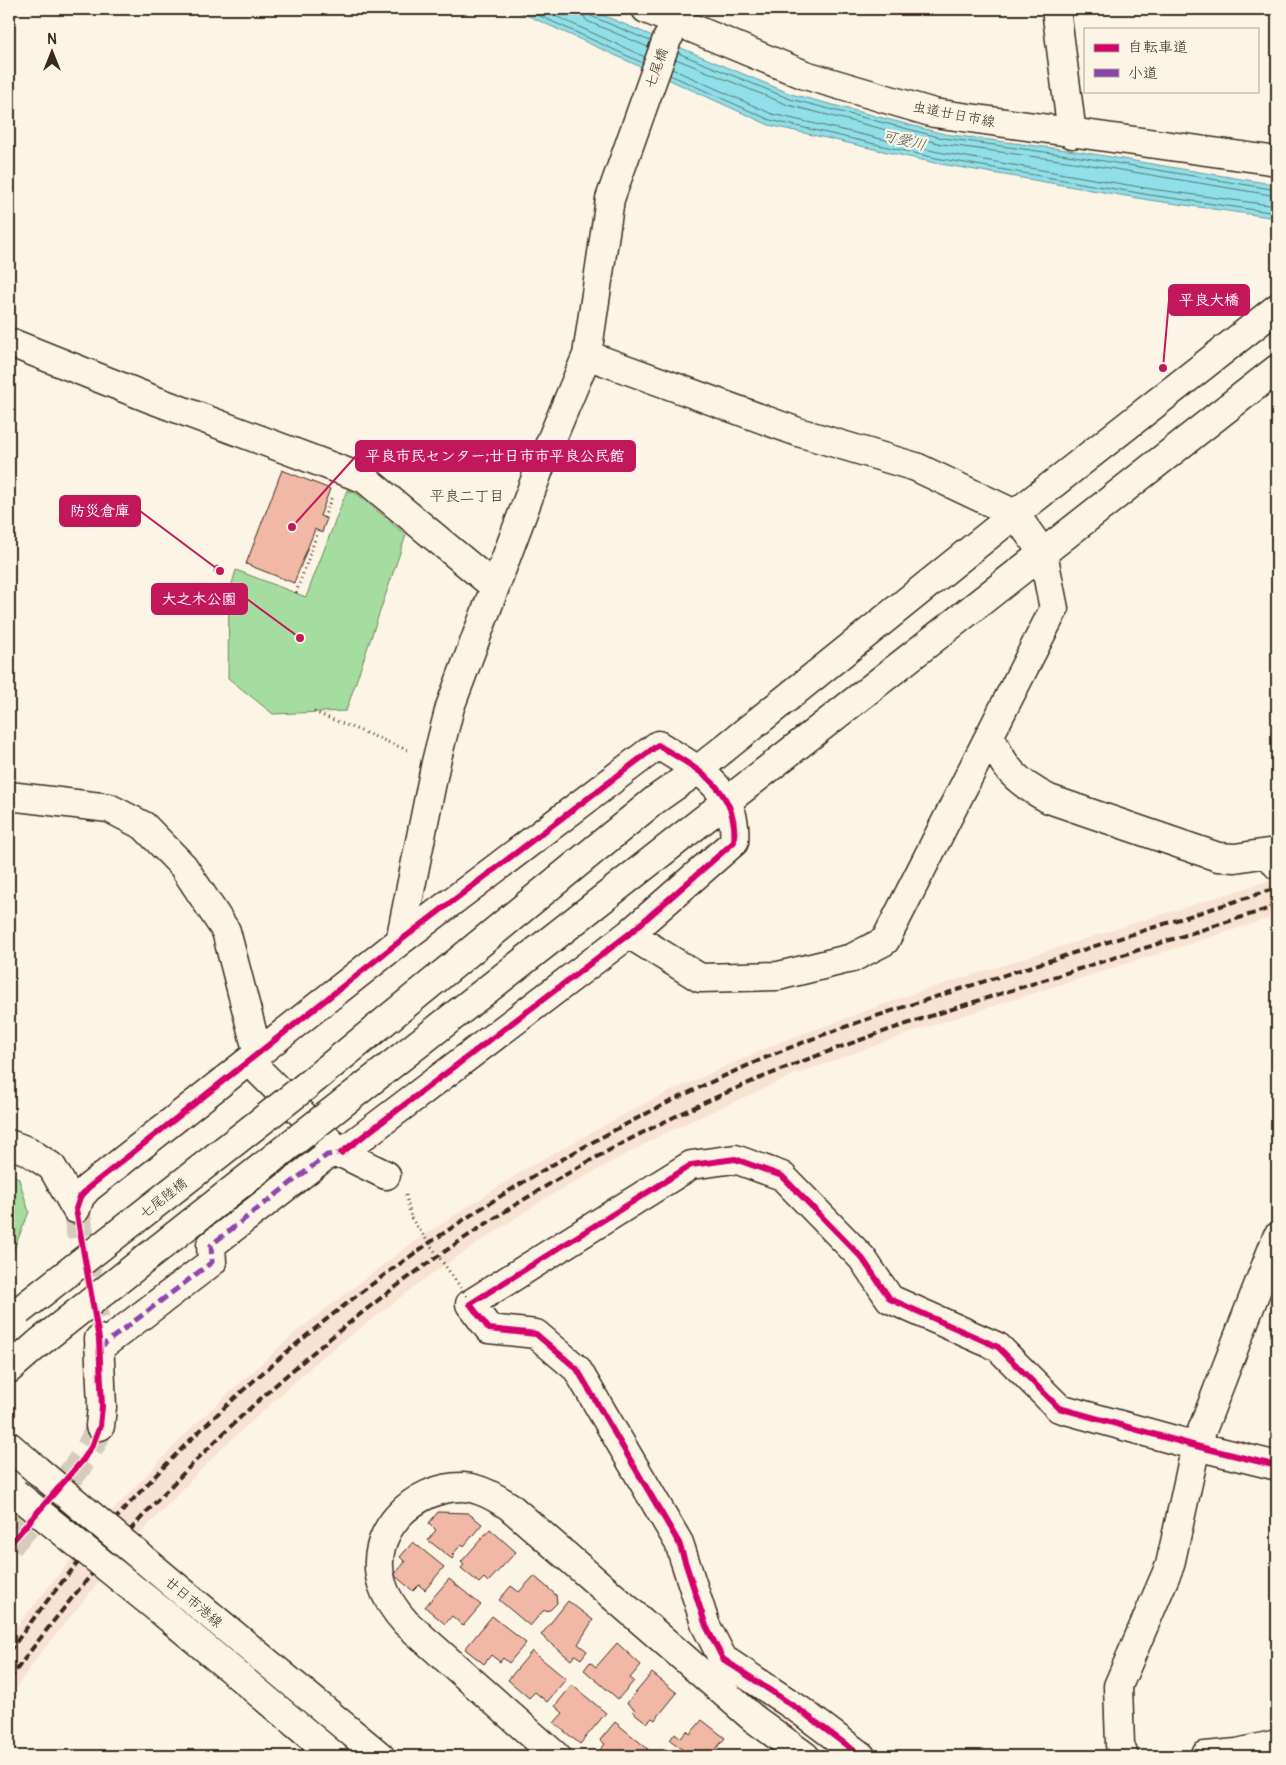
<svg xmlns="http://www.w3.org/2000/svg" width="1286" height="1765" font-family="Pangolin,'Klee One',sans-serif">
	<style>
		.built { fill: #f8e3d2 }
		.green { fill: #a5dc9f; stroke: #70835e }
		.water { fill: #8fe0e9; stroke: #6d9798 }
		.lines { fill: none; stroke-linecap: round; stroke-linejoin: round }
		.shore { stroke: #5d736f; stroke-width: 1 }
		.building { fill: #f0b8a5; stroke: #3b2a1e }
		.street-tunnel { stroke: #d5ccbd; stroke-width: 28; stroke-dasharray: 28 14; stroke-linecap: butt }
		.street-casing { stroke: #3b2a1e; stroke-width: 31 }
		.secondary-casing { stroke: #3b2a1e; stroke-width: 31 }
		.path { stroke: #3b2a1e; stroke-width: 3; stroke-dasharray: 1 4; stroke-linecap: butt }
		.street { stroke: #fcf5e5; stroke-width: 28 }
		.secondary { stroke: #fcf5e5; stroke-width: 28 }
		.rail { stroke: #3b2a1e; stroke-width: 4; stroke-dasharray: 8 4; stroke-linecap: butt }
		.secondary-bridge-casing { stroke: #3b2a1e; stroke-width: 31; stroke-linecap: butt }
		.path-bridge { stroke: #3b2a1e; stroke-width: 3; stroke-dasharray: 1 4; stroke-linecap: butt }
		.secondary-bridge { stroke: #fcf5e5; stroke-width: 28 }
		.quiet { stroke: #8e44ad; stroke-width: 5; stroke-dasharray: 10 5; stroke-linecap: butt }
		.cycleway-casing { stroke: #fcf5e5; stroke-width: 9 }
		.cycleway { stroke: #d6006c; stroke-width: 6 }
		.labels { text-anchor: middle; stroke-width: 4.5; stroke-linejoin: round; paint-order: stroke }
		.street-label { font-size: 14px; fill: #3b2a1e; stroke: #fcf5e5 }
		.water-label { font-size: 15px; font-style: italic; fill: #505851; stroke: #fcf5e5 }
		.neighbourhood-label { font-size: 15px; fill: #3b2a1e; stroke: #fcf5e5 }
		.leader { fill: none; stroke: #c2185b; stroke-width: 2 }
		.callout-dot { fill: #c2185b; stroke: #fcf5e5; stroke-width: 2 }
		.callout { fill: #c2185b; stroke: #c2185b; stroke-width: 2 }
		.callout-label { font-size: 15px; text-anchor: middle; font-weight: bold; fill: #fff }
	</style>
	<rect width="100%" height="100%" fill="#fcf5e5"/>
	<filter id="ink" filterUnits="userSpaceOnUse"><feTurbulence type="fractalNoise" baseFrequency=".02" numOctaves="2"/><feDisplacementMap in="SourceGraphic" scale="10" xChannelSelector="R" yChannelSelector="G"/><feConvolveMatrix kernelMatrix="1 2 1 2 8 2 1 2 1" color-interpolation-filters="sRGB"/></filter>
	<g filter="url(#ink)">
		<path class="built" d="M1277,878v38l-353,112 -130,47 -127,57 -121,66 -116,77 -110,84 -102,93 -95,100 -87,107 -27,40v-63l87,-108 97,-102 104,-95 112,-86 118,-77 124,-68 129,-58 132,-48z"/>
		<path class="green" d="M347,490l9,3 50,42 -60,176 -73,3 -45,-36 1,-84 7,-24 70,27z
			M9,1170l10,9 10,33 -16,39 -4,4z"/>
		<path class="water" d="M513,9h75l203,85 153,40 131,17 202,34v33l-128,-18 -214,-37 -166,-38z"/>
		<g class="lines">
			<path class="shore" d="M525,9l118,54
				M540,9l105,48
				M582,9l1,6 4,6 61,26
				M588,9l3,7 59,25
				M678,53l112,46 153,39 131,18 203,34
				M676,59l112,46 154,39 131,18 204,34
				M672,69l100,45 166,38 213,37 126,17
				M670,75l100,45 166,38 214,37 127,18"/>
		</g>
		<path class="building" d="M282,470l48,19 -10,27 7,3 -3,7 -2,7 -7,-4 -21,54 -48,-19z
			M216,566l10,4 -2,6 -10,-4z
			M438,1512l30,1 14,11 -18,22 -2,-2 -10,11 2,1 -2,3 -24,-19 8,-10 -7,-7z
			M490,1529l26,23 -28,30 -4,-4 -5,5 -18,-15 3,-3 -3,-3z
			M413,1542l31,25 -19,23 -6,-5 -6,6 -19,-16 11,-13 -5,-5z
			M534,1576l22,19 1,8 -7,7 -7,1 -13,15 -31,-26 12,-14 8,6z
			M449,1579l32,26 -18,21 -11,-10 -7,8 -20,-17z
			M568,1601l25,19 -15,24 9,7 -6,8 -6,-4 -4,5 -30,-25z
			M492,1616l34,27 -17,20 -6,-5 -3,4 -9,-7 -7,9 -19,-15z
			M617,1643l24,22 -11,13 4,3 -16,18 -34,-29 6,-8 6,5z
			M532,1651l34,28 -19,23 -12,-10 -6,6 -21,-18z
			M652,1673l25,20 -22,27 -3,-2 -5,5 -14,-11 2,-2 -8,-7z
			M572,1685l34,28 -26,31 -26,-21 9,-10 -8,-7z
			M702,1720l23,18 -15,18h-19l-21,-16 5,-7 6,5 6,-7 3,3z
			M615,1722l33,27 -7,7 -45,-1 9,-11 -5,-4z"/>
		<g class="lines">
			<path class="street-tunnel" d="M76,1209l23,130
				M9,1545c31,-36 75,-75 91,-119"/>
			<g class="street-casing">
				<path id="street" d="M1056,9l16,125
					M9,342l145,58 211,79 130,108
					M587,355l211,77 118,35 99,47 28,39 11,56 -169,332 -33,17 -74,18 -78,2 -71,-44
					M990,734c12,34 28,49 59,65l169,58 17,1 33,-5 9,12
					M9,796l100,12 35,18 39,40 43,65 32,123
					M400,941l36,-179 14,-55 90,-240 47,-112 23,-156 57,-160 11,-17
					M249,1061l92,92 45,22
					M9,1144l19,7 24,16 24,42
					M76,1209l4,-12 8,-9 312,-247 258,-196c39,24 81,44 76,97l-105,92 -288,219 -14,2 -116,90 1,17 -113,86
					M99,1339l3,68 -2,19
					M556,1756l-150,-133c-11,-12 -19,-23 -24,-39 -16,-51 32,-98 81,-97 17,1 32,10 46,19l244,212 52,38
					M861,1756l-60,-45 -78,-52 -17,-33 -27,-83 -102,-174 -41,-35 -47,-5 -19,-25 221,-139 44,-6 47,17 80,82 28,41 108,48 61,61 137,38 81,20
					M1124,1756l-4,-11 -2,-59 52,-121 26,-119 81,-209
					M1205,1756l32,-3 40,-9"/>
			</g>
			<g class="secondary-casing">
				<path id="secondary" d="M646,9l159,66 129,38 343,48
					M306,1086l349,-286 44,-31 316,-255 262,-206
					M329,1114l948,-745
					M9,1369l31,-27
					M9,1446l28,24
					M185,1594l195,162
					M167,1616l167,140"/>
			</g>
			<path class="path" d="M324,518l8,-22
				M296,593l22,-62
				M229,594l5,2
				M314,712l96,39
				M406,1195l5,23"/>
			<use href="#street" class="street"/>
			<use href="#secondary" class="secondary"/>
			<path class="rail" d="M9,1652c186,-260 450,-460 742,-588 79,-35 162,-60 244,-86 94,-30 188,-60 282,-90
				M9,1680c191,-263 452,-478 754,-603 85,-35 172,-63 259,-90 85,-27 170,-54 255,-81"/>
			<g class="secondary-bridge-casing">
				<path id="secondary-bridge" d="M19,1311l287,-225
					M40,1342l289,-228
					M37,1470l148,124
					M15,1493l152,123"/>
			</g>
			<path class="path-bridge" d="M411,1218l58,81"/>
			<use href="#secondary-bridge" class="secondary-bridge"/>
			<path class="quiet" d="M99,1348l113,-86 -1,-17 116,-90 14,-2"/>
			<g class="cycleway-casing">
				<path id="cycleway" d="M9,1545l74,-85 10,-16 7,-18 2,-19 -3,-68 -23,-130 4,-12 8,-9 312,-247 258,-196c39,24 81,44 76,97l-105,92 -288,219
					M861,1756l-60,-45 -78,-52 -17,-33 -27,-83 -102,-174 -41,-35 -47,-5 -19,-25 221,-139 44,-6 47,17 80,82 28,41 108,48 61,61 137,38 81,20"/>
			</g>
			<use href="#cycleway" class="cycleway"/>
		</g>
	</g>
	<g class="labels">
		<g class="street-label">
			<text transform="translate(656 68) rotate(-70)" y="5">七尾橋</text>
			<text transform="translate(954 114) rotate(11)" y="5">虫道廿日市線</text>
			<text transform="translate(163 1198) rotate(-38)" y="5">七尾陸橋</text>
			<text transform="translate(194 1602) rotate(40)" y="5">廿日市港線</text>
		</g>
		<g class="water-label">
			<text transform="translate(904 140) rotate(14)" y="5">可愛川</text>
		</g>
		<g class="neighbourhood-label">
			<text x="467" y="501">平良二丁目</text>
		</g>
	</g>
	<path class="leader" d="M1163 368L1169 300M292 527L356 456M220 571L140 511M300 638L247 599"/>
	<g class="callout-dot">
		<circle cx="1163" cy="368" r="5"/>
		<circle cx="292" cy="527" r="5"/>
		<circle cx="220" cy="571" r="5"/>
		<circle cx="300" cy="638" r="5"/>
	</g>
	<g class="callout">
		<rect x="1169" y="285" width="80" height="30" rx="5"/>
		<rect x="356" y="441" width="279" height="30" rx="5"/>
		<rect x="60" y="496" width="80" height="30" rx="5"/>
		<rect x="152" y="584" width="95" height="30" rx="5"/>
	</g>
	<g class="callout-label">
		<text x="1209" y="305">平良大橋</text>
		<text x="495" y="461">平良市民センター;廿日市市平良公民館</text>
		<text x="100" y="516">防災倉庫</text>
		<text x="199" y="604">大之木公園</text>
	</g>
	<rect width="1286" height="1765" fill="none" stroke="#fcf5e5" stroke-width="30"/>
	<rect x="15" y="15" width="1256" height="1735" fill="none" stroke="#3b2a1e" stroke-width="2" filter="url(#ink)"/>
	<rect x="1084" y="28" width="175" height="65" fill="#fcf5e5" stroke="#afa495"/>
	<rect x="1094" y="44" width="25" height="8" fill="#d6006c" stroke="#afa495"/>
	<text x="1128" y="52" font-size="15" fill="#3b2a1e">自転車道</text>
	<rect x="1094" y="69" width="25" height="8" fill="#8e44ad" stroke="#afa495"/>
	<text x="1128" y="78" font-size="15" fill="#3b2a1e">小道</text>
	<g transform="translate(52 52)" stroke="#fcf5e5" stroke-width="4" paint-order="stroke">
	<path d="M0-4L9 19L0 12L-9 19Z" fill="#3b2a1e"/>
	<text y="-8" font-size="14" font-weight="bold" text-anchor="middle" fill="#3b2a1e">N</text>
	</g>
</svg>
